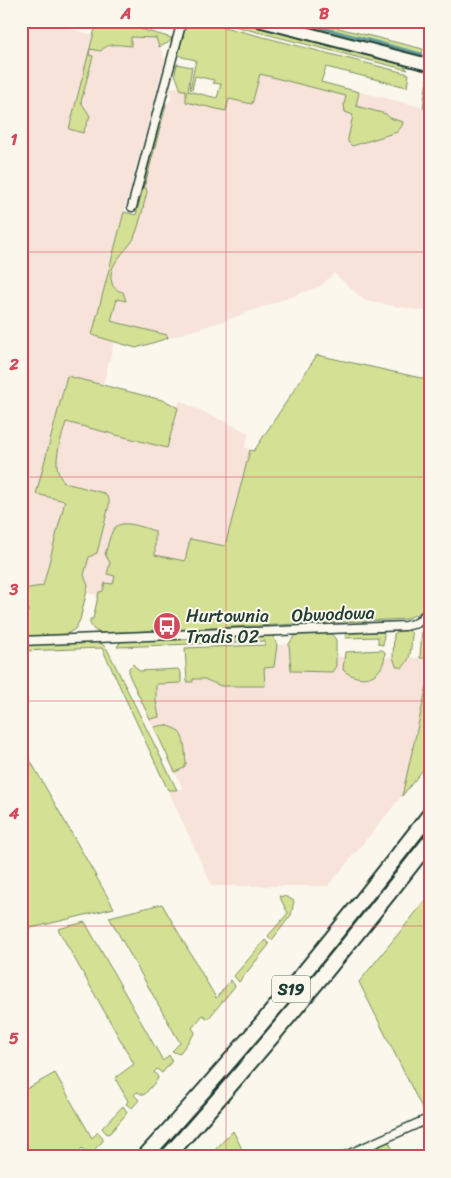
<svg xmlns="http://www.w3.org/2000/svg" width="451" height="1178" font-family="Sriracha,sans-serif">
	<style>
		.built { fill: #f7e3d9 }
		.green { fill: #d4e194; stroke: #7a8f64 }
		.lines { fill: none; stroke-linecap: round; stroke-linejoin: round }
		.stream { stroke: #619ca1; stroke-width: 2.5 }
		.street-casing { stroke: #1f3d34; stroke-width: 11 }
		.secondary-casing { stroke: #1f3d34; stroke-width: 15 }
		.highway-casing { stroke: #1f3d34; stroke-width: 18 }
		.street { stroke: #fbf7ec; stroke-width: 8 }
		.secondary { stroke: #fbf7ec; stroke-width: 11 }
		.highway { stroke: #fbf7ec; stroke-width: 14 }
		.grid { fill: none; stroke: #d1495b; stroke-width: 1; stroke-opacity: 0.55 }
		.labels { text-anchor: middle; stroke-width: 4; stroke-linejoin: round; paint-order: stroke }
		.shield { fill: #fbf7ec; stroke: #61756b; stroke-width: 1 }
		.shield-label { font-size: 16px; font-weight: bold; fill: #1f3d34 }
		.street-label { font-size: 18px; fill: #1f3d34; stroke: #fbf7ec }
		.poi-label { font-size: 18px; fill: #1f3d34; stroke: #fbf7ec; text-anchor: start }
		.neatline { fill: none; stroke: #d1495b; stroke-width: 2 }
		.grid-label { font-size: 16px; text-anchor: middle; font-weight: bold; fill: #d1495b }
	</style>
	<rect width="100%" height="100%" fill="#fbf7ec"/>
	<filter id="ink" filterUnits="userSpaceOnUse"><feTurbulence type="fractalNoise" baseFrequency=".02" numOctaves="2"/><feDisplacementMap in="SourceGraphic" scale="10" xChannelSelector="R" yChannelSelector="G"/><feConvolveMatrix kernelMatrix="1 2 1 2 8 2 1 2 1" color-interpolation-filters="sRGB"/></filter>
	<g filter="url(#ink)">
		<path class="built" d="M30,21h10l53,14 63,3 9,22 -41,152 11,3 30,-112 6,-2 -1,-13 11,-2 5,4v12l43,-3 8,2 9,-37 184,45v203l-65,-11 -31,-28 -13,13 -97,35 -88,27 -22,-6 -11,43 63,16 11,6 3,-6 69,32 -4,14 5,3 -43,165 -114,4 5,-24 -11,-2 -7,27 -43,-8h-16v-562z
			M289,644l13,12 128,2v14l-28,124 -74,90h-116l-44,-96 15,-1 -50,-104 60,-3 -1,-26z"/>
		<path class="green" d="M97,21h45l-2,8 32,9 -4,5 -9,4 -3,-9 -25,-1v9c-11,-1 -24,-4 -30,5l-11,-2 -1,6 4,1 -12,46 9,14 -7,17 -14,-4z
			M187,21h13l209,53 -2,13 -81,-20 -5,15 38,10 -3,14 30,8 4,4 13,4 -1,4 -5,6 -45,14 -4,-4v-3l5,-24 -8,-3 -1,-8 2,-8 -86,-22 -8,30 -23,-5 -3,12 -40,-9v-12h-5l-6,-16 2,-10 15,3 -4,24 29,7 4,-14 -8,-1 1,-3 -19,-4 -3,14 -2,-1 6,-29 -14,-3 -4,-3z
			M214,21h21l167,43 6,6z
			M277,21h33l113,28 -2,9z
			M427,79h3v30l-7,-1z
			M165,103l1,2 -21,80 2,7c-4,15 -7,32 -13,46 -7,14 -28,26 -22,45 1,5 6,8 11,9l3,9 -9,-2 -6,22 56,14 1,3 -32,10 -44,-13 32,-123 12,3z
			M317,355l113,25 -1,225 -10,8 -13,6 -304,14c-7,-1 -13,-6 -12,-14h3l6,-27 4,-1 2,-8 8,1 2,-8 -8,-2 3,-11 -5,-9c3,-8 4,-17 8,-24 7,-13 31,-2 42,1v24l30,6 5,-22 35,7 25,-96 4,1z
			M67,376l99,25 12,7 -11,40 -101,-26c-5,19 -17,46 -1,61l39,10 5,6v6l-12,48 -8,4 -5,18 4,11 -8,34 -5,9 -8,5 -40,2 -6,-2v-22h7l-1,-13h-6v-10l22,-3 22,-85 -29,-7z
			M430,618v40h-10l2,-30z
			M400,630h9l3,4c-1,11 0,28 -11,34l-5,-2 -3,-9 1,-23z
			M383,632l1,2 -1,11 -5,-1v-7l-33,1 2,-5z
			M330,633l5,5 1,3v25l-4,6 -40,-1 -1,-1 -2,-26 6,-9z
			M265,635l8,1 4,9 -3,22 -10,1 1,18h-44l-17,-7h-11v3h-6l-2,-34 80,-3v-4l-148,6 4,-6z
			M95,642l6,1 6,6 70,141h-9l-66,-142 -81,3v-6z
			M382,650l3,2c0,26 -24,33 -42,18l2,-18z
			M133,664l6,7 39,-2 3,4v10l-25,1v17l3,16 -9,2 -21,-44v-7z
			M430,672v89l-28,35z
			M165,725c22,4 19,21 21,39l-2,4 -9,4 -21,-45z
			M22,746l92,162 -87,21 -6,-9z
			M430,895v219l-4,2 -67,-134z
			M279,896l8,1 7,4 -3,14 -19,25 -4,-4 20,-23z
			M162,904l54,94 15,-18 4,6 -27,33 -5,-4 -11,13 3,4 -1,2 -15,20 -7,-3 8,-8 -71,-126z
			M85,922l78,139 6,-6 3,6 -10,12 -5,-4 -3,3 4,5 -1,3 -13,15 -7,-3 -3,3 5,5 -7,8 -6,-4 2,-3 -13,-23 19,-14 -76,-135z
			M265,940l4,4 -1,2 -29,36 -5,-6z
			M55,1073l37,65 6,-6 5,6v3l-12,12 -5,-1 -4,-4 -3,3 4,6h-62v-65z
			M123,1106l4,6 -1,2 -16,19 -3,1 -5,-6z
			M233,1131l13,26h-38z
			M388,1141l5,9 -13,7h-12l-3,-7z"/>
		<g class="lines">
			<path class="stream" d="M297,21l125,33"/>
			<g class="street-casing">
				<path id="street" d="M132,207l50,-186
					M21,641l384,-15 12,-3 13,-13
					M343,1157l87,-39"/>
			</g>
			<g class="secondary-casing">
				<path id="secondary" d="M260,21l170,44"/>
			</g>
			<g class="highway-casing">
				<path id="highway" d="M144,1157c102,-110 194,-225 286,-343
					M167,1157c92,-102 179,-208 263,-316"/>
			</g>
			<use href="#street" class="street"/>
			<use href="#secondary" class="secondary"/>
			<use href="#highway" class="highway"/>
		</g>
	</g>
	<path class="grid" d="M226,21v1136M21,252h409M21,477h409M21,701h409M21,926h409"/>
	<defs>
		<g id="bus-disc" transform="scale(1.4375)"><circle r="9.5" fill="#d1495b" stroke="#fbf7ec"/><path d="M-5-6H5V4H4V6H2V4H-2V6H-4V4H-5ZM-3.5-4V0h7V-4ZM-3.5 1.2v1.5H-2V1.2ZM2 1.2v1.5H3.5V1.2Z" fill="#fff"/></g>
	</defs>
	<g fill-rule="evenodd">
		<use href="#bus-disc" x="167" y="626"/>
	</g>
	<g class="labels">
		<rect class="shield" x="272" y="975.5" width="38" height="27" rx="4"/>
		<g class="shield-label">
			<text x="291" y="995">S19</text>
		</g>
		<g class="street-label">
			<text transform="translate(333 614) rotate(-2)" y="6">Obwodowa</text>
		</g>
		<g class="poi-label">
			<text x="186" y="622">Hurtownia<tspan x="186" dy="21">Tradis 02</tspan></text>
		</g>
	</g>
	<rect width="451" height="1178" fill="none" stroke="#fbf7ec" stroke-width="55"/>
	<rect x="28" y="28" width="396" height="1122" class="neatline"/>
	<g class="grid-label">
		<text x="126" y="19">A</text>
		<text x="324" y="19">B</text>
		<text x="14" y="145">1</text>
		<text x="14" y="370">2</text>
		<text x="14" y="595">3</text>
		<text x="14" y="819">4</text>
		<text x="14" y="1044">5</text>
	</g>
</svg>
